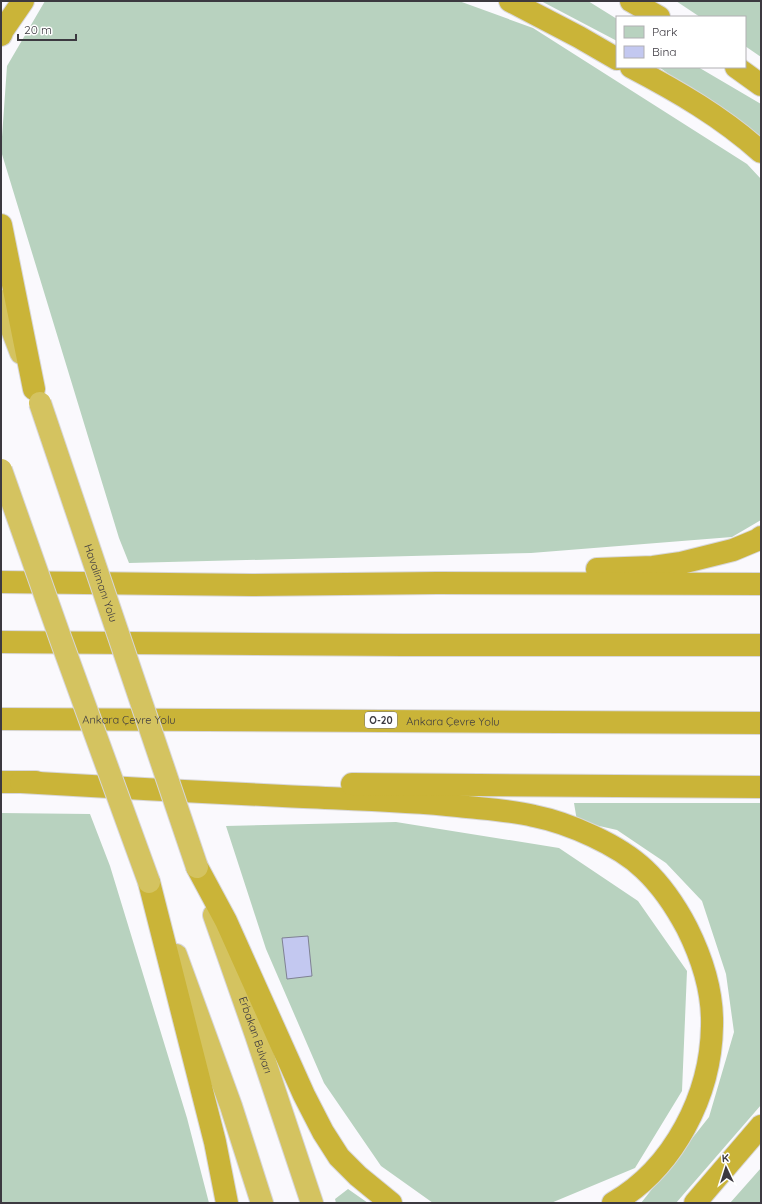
<svg xmlns="http://www.w3.org/2000/svg" width="762" height="1204" font-family="Quicksand,sans-serif">
	<style>
		.green { fill: #b8d2bf }
		.building { fill: #c3c8f0; stroke: #7f8193 }
		.lines { fill: none; stroke-linecap: round; stroke-linejoin: round }
		.trunk-casing { stroke: #d8d7d9; stroke-width: 24 }
		.motorway-casing { stroke: #d8d7d9; stroke-width: 24 }
		.trunk { stroke: #d4c360; stroke-width: 22 }
		.motorway { stroke: #cab438; stroke-width: 22 }
		.trunk-bridge-casing { stroke: #d8d7d9; stroke-width: 24; stroke-linecap: butt }
		.trunk-bridge { stroke: #d4c360; stroke-width: 22 }
		.labels { text-anchor: middle; stroke-width: 4; stroke-linejoin: round; paint-order: stroke }
		.shield { fill: #fff; stroke: #767479; stroke-width: 1 }
		.shield-label { font-size: 10px; font-weight: bold; fill: #3c3940 }
		.street-label { font-size: 11px; fill: #3c3940; stroke: #fff }
	</style>
	<rect width="100%" height="100%" fill="#faf9fd"/>
	<path class="green" d="M45,1h414l74,27 214,136 14,15v341l-29,17 -201,16 -402,10 -10,-25 -118,-387 6,-85z
		M541,1h47l29,18v22z
		M676,1h85v56l-16,-11v-29h-45z
		M659,67h39l63,37v37z
		M574,803h187v302l-85,98h-35l68,-86 25,-85 -8,-58 -24,-73 -36,-38 -49,-33 -40,-9z
		M1,813l89,1 20,52 77,252 22,85h-208z
		M396,822l163,26 79,53 49,70 -5,120 -47,77 -84,35h-118l-52,-37 -57,-83 -58,-134 -40,-123z
		M761,1168v35h-31z
		M348,1189l20,14h-32l-1,-4z"/>
	<path class="building" d="M308,936l4,40 -25,3 -5,-41z"/>
	<g class="lines">
		<g class="trunk-casing">
			<g id="trunk">
				<path d="M1,301l20,52"/>
				<path id="s1" d="M214,915l42,120 56,168"/>
				<path d="M176,955l55,151 31,97"/>
			</g>
		</g>
		<g class="motorway-casing">
			<g id="motorway">
				<path d="M510,1l69,36 38,22"/>
				<path d="M631,1l28,16"/>
				<path d="M1,35l2,-5 20,-29"/>
				<path d="M631,67c46,24 91,50 130,85"/>
				<path d="M736,67l25,18"/>
				<path d="M1,225l33,164"/>
				<path d="M597,569l56,-2 28,-4 52,-13 24,-10 4,-3"/>
				<path d="M1,582l251,3 185,-2 324,1"/>
				<path d="M1,642l402,3h358"/>
				<path id="s2" d="M1,719l760,4"/>
				<path d="M1,782h35"/>
				<path d="M21,782c87,5 175,10 262,14 58,3 117,4 175,10 25,3 51,4 76,10 35,7 85,29 110,53 17,16 32,38 43,59 15,30 26,64 25,98 -1,69 -38,142 -99,177"/>
				<path d="M352,784l409,3"/>
				<path d="M197,867l29,54 78,174 19,37 16,25 19,19 33,27"/>
				<path d="M149,882l66,260 12,61"/>
				<path d="M695,1203l66,-77"/>
			</g>
		</g>
		<use href="#trunk" class="trunk"/>
		<use href="#motorway" class="motorway"/>
		<g class="trunk-bridge-casing">
			<g id="trunk-bridge">
				<path id="s3" d="M40,403l157,464"/>
				<path d="M1,470l60,170 88,242"/>
			</g>
		</g>
		<use href="#trunk-bridge" class="trunk-bridge"/>
	</g>
	<g class="labels">
		<rect class="shield" x="365" y="712" width="32" height="16" rx="3"/>
		<g class="shield-label">
			<text x="381" y="724">O-20</text>
		</g>
		<g class="street-label">
			<text dy="4" stroke="none"><textPath href="#s3" startOffset="190">Havalimanı Yolu</textPath></text>
			<text dy="4" stroke="none"><textPath href="#s2" startOffset="128">Ankara Çevre Yolu</textPath></text>
			<text dy="4" stroke="none"><textPath href="#s2" startOffset="452">Ankara Çevre Yolu</textPath></text>
			<text dy="4" stroke="none"><textPath href="#s1" startOffset="127">Erbakan Bulvarı</textPath></text>
		</g>
	</g>
	<rect width="762" height="1204" fill="none" stroke="#3c3940" stroke-width="4"/>
	<rect x="616" y="16" width="130" height="52" fill="#ffffff" stroke="#b1b0b3"/>
	<rect x="624" y="26" width="20" height="12" fill="#b8d2bf" stroke="#b1b0b3"/>
	<text x="652" y="36" font-size="12" fill="#3c3940">Park</text>
	<rect x="624" y="46" width="20" height="12" fill="#c3c8f0" stroke="#b1b0b3"/>
	<text x="652" y="56" font-size="12" fill="#3c3940">Bina</text>
	<g transform="translate(726 1168) rotate(356)" stroke="#ffffff" stroke-width="3" paint-order="stroke">
	<path d="M0-3L7 15L0 10L-7 15Z" fill="#3c3940"/>
	<text y="-6" font-size="11" font-weight="bold" text-anchor="middle" fill="#3c3940">K</text>
	</g>
	<path d="M18 34v6h58v-6" fill="none" stroke="#3c3940" stroke-width="2"/>
	<text x="24" y="34" font-size="12" fill="#3c3940" stroke="#ffffff" stroke-width="3" paint-order="stroke">20 m</text>
</svg>
